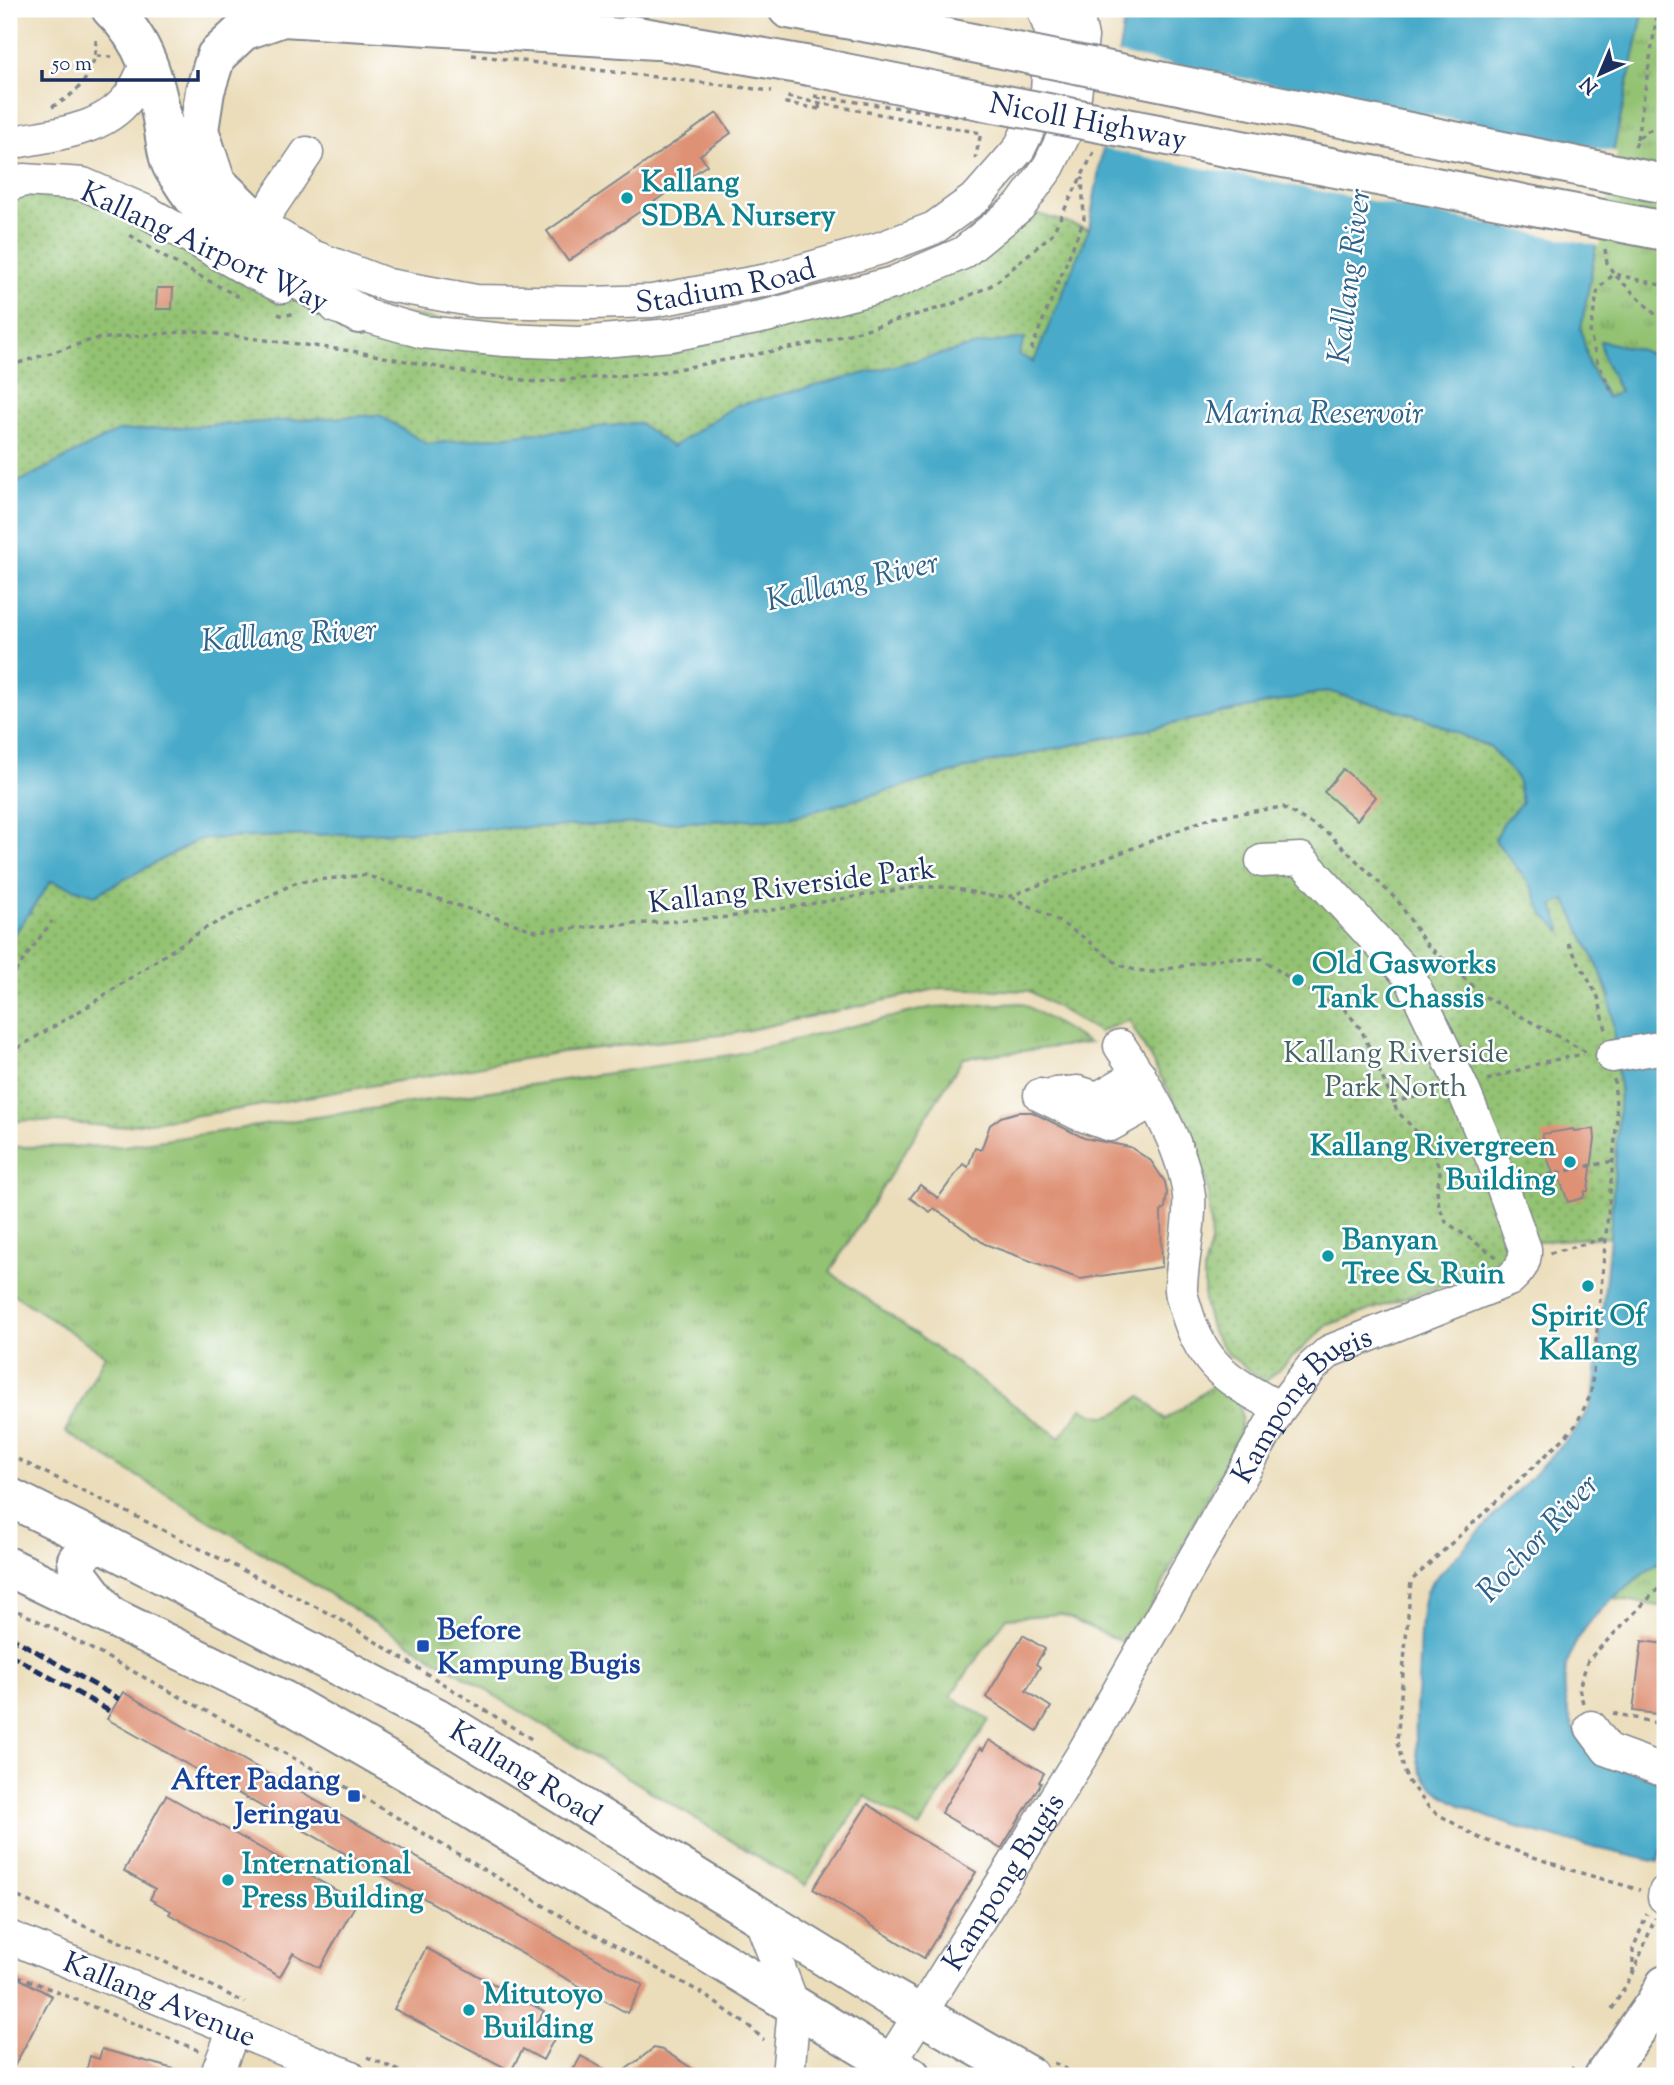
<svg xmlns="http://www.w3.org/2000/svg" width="1674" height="2085" font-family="'Sorts Mill Goudy',serif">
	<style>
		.grass { fill: url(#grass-tufts); stroke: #577868; stroke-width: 2 }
		.park { fill: url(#park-dots); stroke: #577868; stroke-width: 2 }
		.water { fill: #4aabc9; stroke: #326d94; stroke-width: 2 }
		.pier { fill: #ebddba }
		.building { fill: #de9174 }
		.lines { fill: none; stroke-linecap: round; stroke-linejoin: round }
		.minor-casing { stroke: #83868c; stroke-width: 35 }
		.major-casing { stroke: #83868c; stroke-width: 42 }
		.highway-casing { stroke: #83868c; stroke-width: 42 }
		.path { stroke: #83868c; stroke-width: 3.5; stroke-dasharray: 5 5; stroke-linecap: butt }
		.minor { stroke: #fff; stroke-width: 32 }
		.major { stroke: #fff; stroke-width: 38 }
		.highway { stroke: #fff; stroke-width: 38 }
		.rail { stroke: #1b2f5e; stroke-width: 5; stroke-dasharray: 10 5; stroke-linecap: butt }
		.highway-bridge-casing { stroke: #83868c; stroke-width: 42; stroke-linecap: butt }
		.path-bridge { stroke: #83868c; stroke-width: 3.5; stroke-dasharray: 5 5; stroke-linecap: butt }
		.highway-bridge { stroke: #fff; stroke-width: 38 }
		.culture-dot { fill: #0f9aa8; stroke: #fff; stroke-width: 2.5 }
		.transit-dot { fill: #1a4fb4; stroke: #fff; stroke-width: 2.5 }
		.labels { text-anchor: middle; stroke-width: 5; stroke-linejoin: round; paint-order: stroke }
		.street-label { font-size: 30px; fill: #1b2f5e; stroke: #fff }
		.culture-label { font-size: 30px; font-weight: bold; fill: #0d838f; stroke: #fff; text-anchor: start }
		.park-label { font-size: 30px; fill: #456265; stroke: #fff }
		.transit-label { font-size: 30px; font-weight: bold; fill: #164399; stroke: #fff; text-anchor: start }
		.water-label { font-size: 32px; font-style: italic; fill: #2e6189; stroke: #fff }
	</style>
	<defs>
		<pattern id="grass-tufts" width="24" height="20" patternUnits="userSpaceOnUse" patternTransform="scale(1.75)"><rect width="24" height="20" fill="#93c272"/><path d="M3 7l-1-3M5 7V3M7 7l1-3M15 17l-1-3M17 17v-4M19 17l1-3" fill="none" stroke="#779e61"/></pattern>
		<pattern id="park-dots" width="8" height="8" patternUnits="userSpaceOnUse" patternTransform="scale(1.75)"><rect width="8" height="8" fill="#93c272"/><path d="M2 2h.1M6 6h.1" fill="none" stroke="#779e61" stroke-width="1.8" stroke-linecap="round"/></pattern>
	</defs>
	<rect width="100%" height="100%" fill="#fff"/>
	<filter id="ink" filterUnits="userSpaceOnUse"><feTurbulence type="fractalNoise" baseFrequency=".0143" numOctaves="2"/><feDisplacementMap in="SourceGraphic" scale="14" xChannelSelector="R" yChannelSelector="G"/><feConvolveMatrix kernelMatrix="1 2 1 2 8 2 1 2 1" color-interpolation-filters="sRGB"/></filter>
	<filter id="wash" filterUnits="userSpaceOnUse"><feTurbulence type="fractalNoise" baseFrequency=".00686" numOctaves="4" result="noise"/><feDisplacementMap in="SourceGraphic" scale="28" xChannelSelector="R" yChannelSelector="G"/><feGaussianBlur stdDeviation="1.57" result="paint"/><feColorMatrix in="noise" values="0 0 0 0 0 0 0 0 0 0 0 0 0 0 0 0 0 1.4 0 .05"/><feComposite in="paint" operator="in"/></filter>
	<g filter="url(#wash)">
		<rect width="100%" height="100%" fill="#ebddba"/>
		<path class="grass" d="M1644,9h21v352l-24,-11 -40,-9 3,18 16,33 -13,6 -18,-33 -8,-36 32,-177z
			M1022,1003l67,40 -126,15 -133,214 230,166 22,-30c26,17 37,4 59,-12l24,24 60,-43c14,20 21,37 13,60l-107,209 -71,-32 -53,4 -57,78 39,24 -70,108 -54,-32 -60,90 -740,-454 40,-77 -96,-64v-144l115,-1 612,-92 197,-47z
			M1665,1557v50l-52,-9z"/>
		<path class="park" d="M83,184l217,112 279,47 287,-50 99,-23 70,-57 54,16 -55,133 -15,-7 5,-16 -289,67 -63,41 -33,-24 -212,21 -48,-29 -261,16 -109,56v-288z
			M1327,691l94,26 70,31 26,30 5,25 -18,19 -9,18 37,47 11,27 18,16 -8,-25 13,-5 33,69 12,35 9,99 -10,134 -89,5 -15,20 -12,5 -166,58 -63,57 -37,-28 -16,-22 -8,-30v-33l7,-26 -3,-53 -16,-57 -63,-113 -30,12 -70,-41 -88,-3 -210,46 -169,18 -322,57 -123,18 -86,-7 -22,2v-180l42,-61 44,14 105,-56 589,-21 198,-55z"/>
		<path class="water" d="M1126,9h518l-31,143 -32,177 8,36 18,33 13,-7 -16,-32 -4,-18 41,9 24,11v1196c-48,37 -117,82 -97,153 4,17 12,35 27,46 13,9 53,21 70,27v55l-7,24c-53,-13 -211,-40 -236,-89 -10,-20 -6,-68 -4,-91 2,-29 0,-62 8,-90l7,-11 142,-150 14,-23 5,-14 16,-157 10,-143 -10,-98 -11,-27 -33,-69 -13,5 9,27 -19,-18 -11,-27 -37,-47 9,-18 18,-20 -5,-24 -27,-31 -69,-30 -94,-26 -340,72 -198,55 -589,21 -105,56 -44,-14 -42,61v-455l109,-56 261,-16 48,29 212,-21 33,24 63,-41 242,-61 48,-7 -6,17 15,7 55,-133z"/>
		<path class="pier" d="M1114,53l503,99 -17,94 -500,-98z"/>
		<g id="blocks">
			<path class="building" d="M717,113l14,20 -31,22 7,10 -139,96 -21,-30z
				M157,288h16l-1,21h-16z
				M1343,769l33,28 -19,23 -33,-28z
				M1018,1112h14l52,26 46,9 21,14 14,21 2,11 -2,14 -4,5 1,55 -82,12 -95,-35 -51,-36 -4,4 -20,-14 10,-13 18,13 25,-34 5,3 7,-19 6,2 9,-25 11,-8z
				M1573,1129l1,2 20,-2 1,10 -7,52h-3l-2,7 -15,4 -8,-22 -4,1 -14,-37 3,-1 -3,-9z
				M1023,1635l22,14 -9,15 4,3 -14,24 25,16 -14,24 -51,-34z
				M1642,1641l23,3v71l-32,-4z
				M123,1692l520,293 -16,28 -520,-294z
				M989,1740l55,33 -5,9 2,1 -40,66 -60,-36 39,-65 3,2z
				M166,1795l191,107 -37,66 -27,-15 -13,24 -111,-63 2,-3 -21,-12 5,-10 -31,-18z
				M868,1804l41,28 67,40 -52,86 -111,-69z
				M426,1948l118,63 -9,16 20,10 -12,23 -20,-11 -12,22 -117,-62z
				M13,1975l39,21 -43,80v-92z
				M654,2048l9,2 41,26h-134l11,-20 36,20z
				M102,2049l79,22 -1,5h-95l5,-20 9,3z"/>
		</g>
	</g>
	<g filter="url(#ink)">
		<use href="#blocks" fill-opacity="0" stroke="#83868c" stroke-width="2"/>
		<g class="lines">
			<g class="minor-casing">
				<g id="minor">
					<path d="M9,143c43,-9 98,-10 124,-52 6,-9 10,-20 15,-30"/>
					<path id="s1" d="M307,153l-48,71 53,32 76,29 88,16 115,2 61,-2 116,-21 113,-32 53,-20 43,-31 42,-48 28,-58 4,-60 -8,-22"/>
					<path d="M9,185l15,-5 59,4 64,28 97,56 38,19"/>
					<path d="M336,307l87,25 82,8 74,3 92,-8 95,-19 127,-33 70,-30 57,-47 29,-40 15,-31 11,-39 7,-59 -6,-28"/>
					<path d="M1120,1046c27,40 64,102 69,150 2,30 -7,61 -8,91 -1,8 4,18 6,26 17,56 45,69 93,95"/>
					<path d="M1612,1056l53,-9"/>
					<path d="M1056,1094l22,-2 20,6 41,-24"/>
					<path d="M1040,1095l39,19 31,11 43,-24"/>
					<path d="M1591,1727l17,23 57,21"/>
					<path d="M1664,1897l1,-5"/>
					<path d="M760,1918l34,89 -6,69"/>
					<path id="s2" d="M9,1937l340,139"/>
					<path id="s3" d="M889,2064l193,-309 198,-347 32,-41 18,-16 179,-71c10,-9 17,-17 16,-31l-31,-86 -32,-76 -52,-110 -109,-118 -39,2"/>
					<path d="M216,2076l18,-47"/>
				</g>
			</g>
			<g class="major-casing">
				<g id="major">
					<path id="s4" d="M9,1497l93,46 334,174 454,280 139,79"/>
					<path d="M102,1543l-14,5 -11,12 2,16 28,37"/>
					<path d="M9,1567l274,133 156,90 472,286"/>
					<path d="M1604,2076l52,-74 9,-17"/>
				</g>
			</g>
			<g class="highway-casing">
				<path id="highway" d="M111,9c34,32 44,70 52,115 2,12 3,25 7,37 2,7 7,13 11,19 37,61 117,99 178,134
					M788,9l121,21
					M631,35l105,18
					M810,66l180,36
					M259,224l-43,-42 -17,-52 6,-39 11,-35 27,-25 40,-14 373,23"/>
			</g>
			<path class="path" d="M97,56l16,1
				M52,107c30,-16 45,-36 44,-71
				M819,109l-33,-6 1,-6 194,36 -6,26
				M1637,139l21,-130
				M1635,147c4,-14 16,-20 30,-19
				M130,235l34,22 75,40
				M1605,249l2,14 7,11 51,50
				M278,314l6,2 11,-3
				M1031,350l53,-131 -2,-42
				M9,366l86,-27 100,-8 157,20 113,21 71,10 120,-9 165,-31 129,-37 44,-21 58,-50 43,-84
				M1611,390l-14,-29 -7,-28 8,-44 16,-15 51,12
				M1011,896l46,24 29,19 33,26 16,5 17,2 72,-14 38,1 36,25 47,26 16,19 36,82 32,34 7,13 4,15 -3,17 2,16 7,16 52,36
				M1568,943l30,54 8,33
				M9,980l43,-59
				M9,1053l79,-47 116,-77 93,-47 68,-7 171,56 193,-14 186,-30h33l47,10 16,-1 201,-79 71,-10 46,27 69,67 27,42 59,53 104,57
				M1614,1079l3,39 -26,276 -15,31 -14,15 -151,141 -14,161 10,38 24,30 48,28 92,32 69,20
				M1487,1080l57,-18 40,-8
				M1392,1102l43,-9
				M1528,1179l85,-18
				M1550,1253l56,-15
				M9,1455l118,57 209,105 197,123
				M9,1607l38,18 289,156 225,135 139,76 50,35 14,13
				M1583,1703l-4,-15 9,-28 77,-78
				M1613,1713l52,12
				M9,1893l150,66 86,44
				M9,1972l191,79
				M1633,1973v-24l14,-35
				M1612,2009l21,-36 22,-55
				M367,2057l44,19
				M1054,2063l26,13
				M246,2070l14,6
				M1566,2076l7,-9"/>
			<use href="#minor" class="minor"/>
			<use href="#major" class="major"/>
			<use href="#highway" class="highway"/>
			<path class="rail" d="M9,1636l110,63
				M9,1654l102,58"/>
			<g class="highway-bridge-casing">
				<g id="highway-bridge">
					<path d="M909,30l756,154"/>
					<path d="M736,53l74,13"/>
					<path id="s5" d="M990,102l675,129"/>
				</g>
			</g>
			<path class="path-bridge" d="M472,55l300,36
				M814,96l152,21
				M819,109l1,-12"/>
			<use href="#highway-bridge" class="highway-bridge"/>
		</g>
	</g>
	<g class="culture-dot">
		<circle cx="627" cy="198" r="7"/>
		<circle cx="1298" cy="980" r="7"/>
		<circle cx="1570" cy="1162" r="7"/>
		<circle cx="1328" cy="1256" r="7"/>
		<circle cx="1588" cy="1286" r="7"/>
		<circle cx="228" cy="1880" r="7"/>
		<circle cx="469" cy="2010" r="7"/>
	</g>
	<g class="transit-dot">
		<rect x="416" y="1639" width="14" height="14" rx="3.5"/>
		<rect x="347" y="1789" width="14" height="14" rx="3.5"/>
	</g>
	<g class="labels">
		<g class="street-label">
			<text dy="10" stroke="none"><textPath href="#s5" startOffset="100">Nicoll Highway</textPath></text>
			<text transform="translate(205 246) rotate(25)" y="10">Kallang Airport Way</text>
			<text dy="10" stroke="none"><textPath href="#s1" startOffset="569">Stadium Road</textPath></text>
			<text transform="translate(792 885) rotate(-7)" y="10">Kallang Riverside Park</text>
			<text dy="10" stroke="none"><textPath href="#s3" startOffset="782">Kampong Bugis</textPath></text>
			<text dy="10" stroke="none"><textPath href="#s4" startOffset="586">Kallang Road</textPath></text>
			<text dy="10" stroke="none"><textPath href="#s3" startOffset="215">Kampong Bugis</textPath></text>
			<text dy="10" stroke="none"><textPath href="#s2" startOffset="163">Kallang Avenue</textPath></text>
		</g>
		<g class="culture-label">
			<text x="641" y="191">Kallang<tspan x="641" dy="34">SDBA Nursery</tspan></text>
			<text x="1312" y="973">Old Gasworks<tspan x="1312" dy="34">Tank Chassis</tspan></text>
			<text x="1556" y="1155" text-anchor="end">Kallang Rivergreen<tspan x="1556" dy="34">Building</tspan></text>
			<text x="1342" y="1249">Banyan<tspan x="1342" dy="34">Tree &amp; Ruin</tspan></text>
			<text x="1588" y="1325" text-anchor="middle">Spirit Of<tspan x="1588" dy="34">Kallang</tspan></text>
			<text x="242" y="1873">International<tspan x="242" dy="34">Press Building</tspan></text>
			<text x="483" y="2003">Mitutoyo<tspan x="483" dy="34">Building</tspan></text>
		</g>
		<g class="park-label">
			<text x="1396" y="1062">Kallang Riverside<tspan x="1396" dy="34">Park North</tspan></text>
		</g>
		<g class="transit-label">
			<text x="437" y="1639">Before<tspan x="437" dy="34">Kampung Bugis</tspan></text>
			<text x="340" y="1789" text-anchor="end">After Padang<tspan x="340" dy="34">Jeringau</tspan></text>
		</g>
		<g class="water-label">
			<text transform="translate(1348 276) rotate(-83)" y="11">Kallang River</text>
			<text x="1314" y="423">Marina Reservoir</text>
			<text transform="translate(852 580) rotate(-13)" y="11">Kallang River</text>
			<text transform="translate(289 634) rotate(-4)" y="11">Kallang River</text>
			<text transform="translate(1537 1537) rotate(-47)" y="11">Rochor River</text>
		</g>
	</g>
	<rect width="1674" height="2085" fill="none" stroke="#fff" stroke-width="35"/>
	<g transform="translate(1600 74) rotate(224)" stroke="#ffffff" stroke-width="5" paint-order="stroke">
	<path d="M0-5L12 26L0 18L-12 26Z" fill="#1b2f5e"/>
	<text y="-10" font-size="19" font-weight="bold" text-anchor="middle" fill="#1b2f5e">N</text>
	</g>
	<path d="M42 70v10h156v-10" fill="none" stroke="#1b2f5e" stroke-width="3.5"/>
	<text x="52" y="70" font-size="21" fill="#1b2f5e" stroke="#ffffff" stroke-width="5" paint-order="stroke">50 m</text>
</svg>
